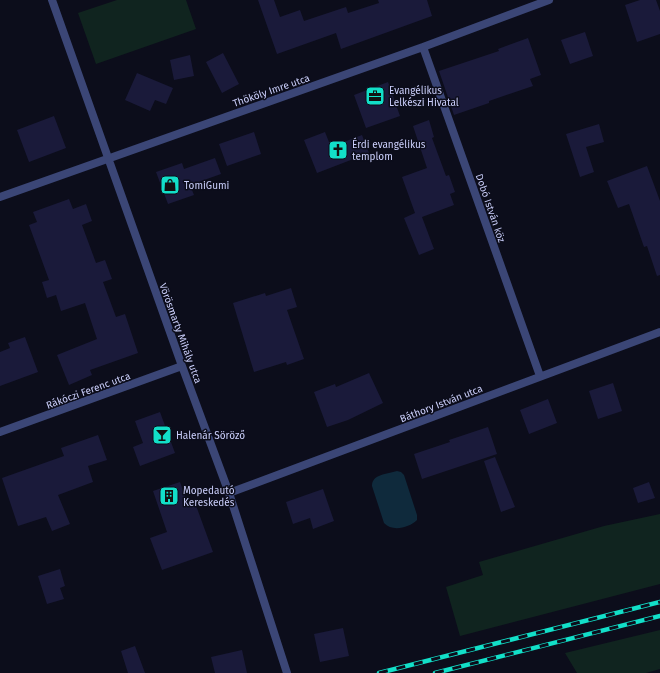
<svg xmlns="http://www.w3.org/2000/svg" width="660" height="673" font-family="'Fira Sans',sans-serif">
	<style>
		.green { fill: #10241f }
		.water { fill: #0f2a3c }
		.building { fill: #1a1a3a }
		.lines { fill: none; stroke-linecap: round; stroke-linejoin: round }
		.minor { stroke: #3b4676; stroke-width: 8 }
		.rail-casing { stroke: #12dfc8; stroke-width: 4.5 }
		.rail { stroke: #0c0d1b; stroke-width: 3; stroke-dasharray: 9; stroke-linecap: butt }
		.labels { text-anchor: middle; stroke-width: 3; stroke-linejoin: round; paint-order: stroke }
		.street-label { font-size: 10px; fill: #cbcffb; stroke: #0c0d1b }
		.poi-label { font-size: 10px; fill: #cbcffb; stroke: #0c0d1b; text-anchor: start }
	</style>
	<rect width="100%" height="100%" fill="#0c0d1b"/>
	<path class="green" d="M117,0h69l10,29 -100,35 -18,-51z
		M660,514v70l-200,52 -14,-49 37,-12 -4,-13 125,-36z
		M660,630v39l-14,4h-69l-12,-20z"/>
	<path class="water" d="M397,471l4,1 3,3 13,40v5c-8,8 -25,12 -33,3l-12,-37c0,-12 15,-12 25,-15z"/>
	<path class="building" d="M258,0h16l6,17 20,-7 4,11 42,-14 2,6 31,-10 -1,-3h49l5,16 -91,33 -5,-16 -59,21z
		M640,0h16l4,11v23l-23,8 -12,-37z
		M585,32l8,24 -23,8 -9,-24z
		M528,38l13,37 -11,4 3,7 -44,15v2l-35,12 -15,-44 60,-20 -1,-2z
		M223,53l16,31 -17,9 -16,-31z
		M190,55l4,21 -20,4 -4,-20z
		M137,73l36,15 -7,16 -11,-4 -5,11 -25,-11z
		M388,82l12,34 -34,12 -12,-33z
		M54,116l12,32 -37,14 -12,-32z
		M429,120l5,17 -2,1 14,38 3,-1 6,17 -5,2 4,11 -32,12 12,32 -15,6 -15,-37 11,-5 -13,-36 25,-9 -14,-42z
		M599,124l5,18 -18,5 8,25 -14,5 -14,-43z
		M254,132l7,22 -34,12 -8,-22z
		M325,132l6,15 31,-12 7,18 -52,20 -13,-33z
		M215,158l6,16 -31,11 4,10 -26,9 -12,-32 26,-9 2,6z
		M647,166l13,35v74l-3,1 -10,-30 -3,1 -15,-43 -11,4 -11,-27z
		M69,199l4,10 13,-5 6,17 -10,4 14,38 9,-3 7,19 -9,3 13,35 9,-3 13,39 -48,17 2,5 -23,10 -12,-30 40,-16 -12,-36 -24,8 -5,-16 -9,3 -5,-16 7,-2 -20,-55 8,-3 -4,-10z
		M291,288l6,19 -10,3 17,49 -17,6 -1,-3 -32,10 -21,-69 32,-10 1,3z
		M25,337l13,35 -38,14v-34l10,-4 -2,-5z
		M369,373l14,30 -35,17 -21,7 -13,-35 21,-8 1,3z
		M613,383l9,28 -24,8 -9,-28z
		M548,399l9,24 -28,11 -9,-24z
		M160,412l15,41 -35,13 -7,-19 10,-4 -8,-22z
		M488,427l9,27 -75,25 -8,-25 36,-12 -1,-2z
		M98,435l9,25 -19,6 5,16 -35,13 12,29 -18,7 -6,-14 -28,9 -16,-48 62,-22 -3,-8z
		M495,457l20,50 -14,5 -17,-51z
		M180,482l7,20 7,-2 19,52 -51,18 -12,-32 17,-6 -14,-41z
		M649,482l6,16 -17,5 -5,-15z
		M323,489l11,32 -21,8 -3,-11 -17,6 -7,-22z
		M60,569l5,17 -5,2 4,11 -17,5 -9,-28z
		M343,628l6,28 -29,6 -6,-28z
		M135,646l10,27h-17l-7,-22z
		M242,650l5,23h-32l-4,-16z"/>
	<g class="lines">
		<path class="minor" d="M52,0l130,366 47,127 58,180
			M423,47l117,329
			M0,197l423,-150 126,-47
			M0,432l182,-66
			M229,493l431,-161"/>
		<g class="rail-casing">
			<path id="rail" d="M379,673l281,-71
				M435,673l225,-57"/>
		</g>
		<use href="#rail" class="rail"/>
	</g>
	<defs>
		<g id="office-square" transform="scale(1)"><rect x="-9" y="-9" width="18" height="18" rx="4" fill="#12dfc8" stroke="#0c0d1b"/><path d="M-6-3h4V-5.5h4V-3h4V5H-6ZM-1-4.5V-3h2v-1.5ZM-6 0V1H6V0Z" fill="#111"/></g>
		<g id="church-square" transform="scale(1)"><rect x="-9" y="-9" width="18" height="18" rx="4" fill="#12dfc8" stroke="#0c0d1b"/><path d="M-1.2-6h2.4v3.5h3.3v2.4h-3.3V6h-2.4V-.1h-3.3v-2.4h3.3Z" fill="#111"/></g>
		<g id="shop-square" transform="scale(1)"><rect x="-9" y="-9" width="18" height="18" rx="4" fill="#12dfc8" stroke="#0c0d1b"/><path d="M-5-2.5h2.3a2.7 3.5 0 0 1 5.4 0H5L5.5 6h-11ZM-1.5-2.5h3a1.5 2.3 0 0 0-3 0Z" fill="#111"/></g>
		<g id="bar-square" transform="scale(1)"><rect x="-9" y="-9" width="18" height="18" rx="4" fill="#12dfc8" stroke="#0c0d1b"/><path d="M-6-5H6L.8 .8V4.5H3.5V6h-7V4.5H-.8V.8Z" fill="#111"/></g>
		<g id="building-square" transform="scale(1)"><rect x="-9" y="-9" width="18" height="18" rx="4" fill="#12dfc8" stroke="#0c0d1b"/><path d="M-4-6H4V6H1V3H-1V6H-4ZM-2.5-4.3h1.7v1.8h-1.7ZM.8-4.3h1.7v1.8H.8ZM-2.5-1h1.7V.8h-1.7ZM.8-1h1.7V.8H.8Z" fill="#111"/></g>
	</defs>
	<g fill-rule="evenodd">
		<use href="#office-square" x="375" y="96"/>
		<use href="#church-square" x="338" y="150"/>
		<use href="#shop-square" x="170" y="185"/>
		<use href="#bar-square" x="162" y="435"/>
		<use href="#building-square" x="169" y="496"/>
	</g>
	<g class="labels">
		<g class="street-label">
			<text transform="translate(271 90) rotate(-19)" y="4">Thököly Imre utca</text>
			<text transform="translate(491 208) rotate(71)" y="4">Dobó István köz</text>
			<text transform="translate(181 333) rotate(70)" y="4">Vörösmarty Mihály utca</text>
			<text transform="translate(88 390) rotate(-20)" y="4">Rákóczi Ferenc utca</text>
			<text transform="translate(441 403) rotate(-21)" y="4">Báthory István utca</text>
		</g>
		<g class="poi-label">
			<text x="389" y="94">Evangélikus<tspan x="389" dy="12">Lelkészi Hivatal</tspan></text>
			<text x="352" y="148">Érdi evangélikus<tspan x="352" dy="12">templom</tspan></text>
			<text x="184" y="189">TomiGumi</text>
			<text x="176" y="439">Halenár Söröző</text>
			<text x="183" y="494">Mopedautó<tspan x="183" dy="12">Kereskedés</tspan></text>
		</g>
	</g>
</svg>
